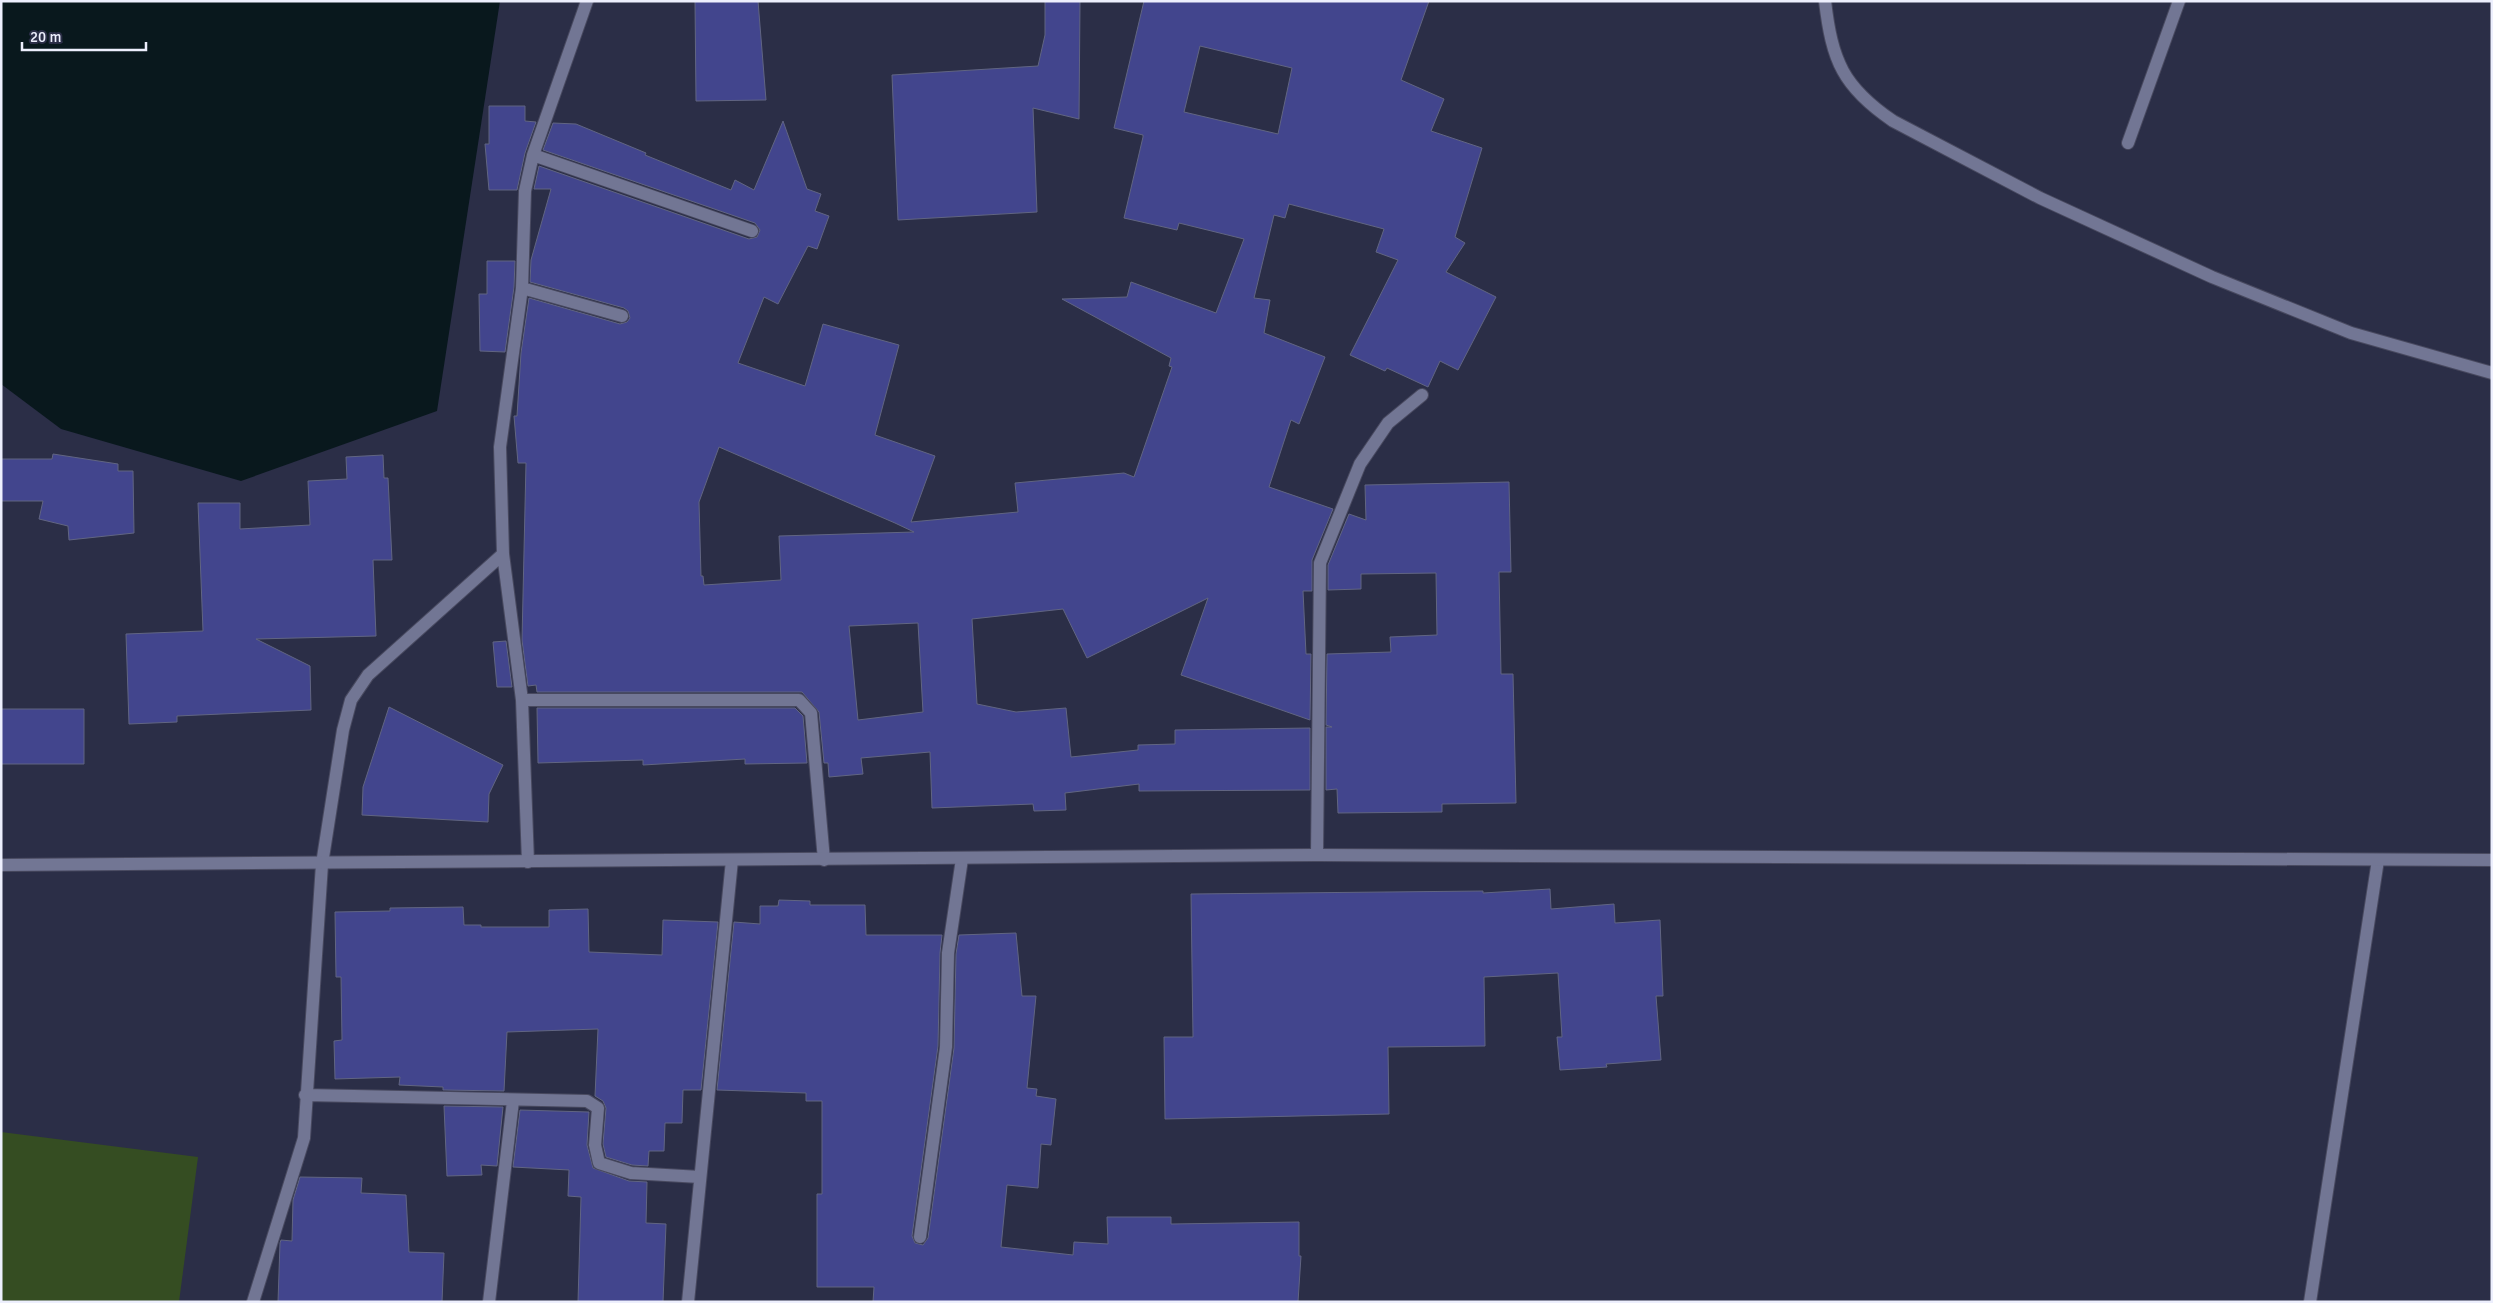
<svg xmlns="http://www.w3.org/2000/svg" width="2493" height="1303" font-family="Signika,sans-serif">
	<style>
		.green { fill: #354d22 }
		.water { fill: #09181d }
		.building { fill: #42458d; stroke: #616582; fill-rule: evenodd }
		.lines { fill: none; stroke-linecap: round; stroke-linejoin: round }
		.minor-casing { stroke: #48495f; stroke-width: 14 }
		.secondary-casing { stroke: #48495f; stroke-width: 14 }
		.minor { stroke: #727694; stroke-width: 12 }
		.secondary { stroke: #727694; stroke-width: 12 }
	</style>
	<rect width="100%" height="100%" fill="#2b2e47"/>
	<path class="green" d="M1,1132l197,25 -19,145h-178z"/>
	<path class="water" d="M1,1h499l-63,410 -196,70 -180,-52 -60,-45z"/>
	<path class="building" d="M695,1h63l8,99 -70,1z
		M1045,1h35l-1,118 -46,-11 4,104 -139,8 -6,-145 146,-9 7,-31z
		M1144,1h285l-28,79 43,19 -13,32 51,17 -27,89 10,6 -19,29 50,25 -38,73 -18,-9 -12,26 -41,-19 -2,3 -35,-16 48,-95 -22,-8 8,-23 -95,-25 -4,14 -11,-3 -20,83 16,2 -6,33 61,24 -26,67 -8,-4 -22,67 64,22 -21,51v31h-9l3,63h5l-1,66 -129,-45 27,-77 -121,60 -24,-49 -91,10 5,85 39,8 50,-4 5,49 67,-7v-5l37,-1v-14l135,-2v62l-171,1v-7l-74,9 1,17 -32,1 -1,-7 -101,4 -2,-56 -69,6 2,16 -34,3 -1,-14h-4l-5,-51 -17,-20h-265l-1,-7 -8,1 -6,-46 4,-177h-8l-4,-47h3l4,-63 8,-55 91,26 7,-2 3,-4 -2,-7 -4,-3 -94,-26 1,-22 20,-71h-17l5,-23 210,73 8,-2 3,-7 -5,-7 -212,-73 10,-27 23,1 70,29 -1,2 86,35 4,-10 19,10 29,-69 24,68 14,5 -6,17 14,5 -12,33 -9,-3 -30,58 -14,-7 -26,66 67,23 18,-62 76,21 -24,90 60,21 -24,66 107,-10 -3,-29 109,-10 10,4 38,-110 -3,-1 2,-8 -109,-59 65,-2 4,-15 85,31 28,-74 -65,-16 -2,7 -53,-12 19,-81v-2l-29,-7zM1200,46l92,22 -14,66 -94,-22zM719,447l176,76 19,9 -135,4 2,44 -77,5 -1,-9h-2l-2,-74zM918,623l5,89 -65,8 -9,-94z
		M489,106h36v15l11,1 -11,31 -8,37h-28l-4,-46h4z
		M487,261h28l-1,26 -9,65 -25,-1 -1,-57h8z
		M53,454l65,10v7h15l1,62 -65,7 -1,-14 -29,-7 4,-18h-42v-42h51z
		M383,455l1,23h4l4,82h-19l3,76 -120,3 54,27 1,44 -134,6v6l-48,2 -3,-90 77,-3 -5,-128h42v26l70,-4 -2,-44 39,-2 -1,-22z
		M1509,482l2,90h-12l2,102h12l3,129 -74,1v8l-104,1 -1,-24 -11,1v-63h6l-6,-2 1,-71 64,-2 -1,-15 47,-2 -1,-62 -75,1v15l-33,1v-25l21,-51 17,6 -1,-35z
		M506,641l6,46h-15l-4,-45z
		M389,707l114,58 -14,29 -1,28 -126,-7 1,-28z
		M537,708h258l8,8 4,47 -62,1v-5l-102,6v-5l-105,3z
		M1,709h83v55h-83z
		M1550,889l1,20 63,-5 1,19 45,-3 3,76h-7l5,64 -55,4 1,3 -47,3 -3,-33h5l-4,-64 -74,4 1,69 -97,1 1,67 -224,5 -1,-82h29l-2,-143 292,-3v2z
		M779,900l31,1v4h55l1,30h76l-2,18 -2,93 -26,190 3,7 8,2 5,-7 26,-190 2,-94 3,-19 57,-2 6,63h14l-9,92 10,1 -1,7 20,3 -5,46 -10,-1 -3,44 -31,-3 -6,62 72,8 1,-13 34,2 -1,-27h64v7l128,-2v34h2l-3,46h-425l1,-15h-57v-93h5v-93h-16v-8l-89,-3 17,-168 26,2v-18h18z
		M463,907l1,18h17v2h68v-17l39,-1 1,43 73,3 1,-35 55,2 -17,168h-18l-1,33h-17l-1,28h-15l-1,15 -16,-1 -26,-8 -3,-13 3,-36 -3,-7 -8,-5 3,-67 -91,3 -3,59 -61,-1v-3l-44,-2 1,-8 -65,2 -1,-38 8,-1 -1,-63h-5l-1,-65 55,-1v-3z
		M444,1106l59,1 -6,59 -16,-1 1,10 -35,1z
		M520,1110l69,2 -2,33 6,23 36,13 18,1 -1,41 20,1 -3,78h-85l3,-105 -13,-1 1,-26 -56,-3z
		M300,1177l62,1 -1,15 45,2 3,57 35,1 -2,49h-164l2,-59 1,-3 11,1 1,-41z"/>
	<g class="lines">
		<g class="minor-casing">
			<path id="minor" d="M1825,1c7,60 18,86 68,120l147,77 172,79 139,56 141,40
				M2128,143l51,-142
				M533,155l219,76
				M522,288l100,28
				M522,700h277l12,13 13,147
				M1317,855l3,-292 40,-99 28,-41 34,-28
				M528,862l-6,-162 -19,-146 -3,-107 22,-159 3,-97 8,-36 54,-154
				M305,1095l282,6 11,7 -3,37 4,18 32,10 69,4
				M920,1237l26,-190 2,-94 14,-94
				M253,1302l51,-164 18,-274 21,-134 8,-30 17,-25 135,-121
				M489,1302l24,-201
				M688,1302l44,-442
				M2310,1302l68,-442"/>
		</g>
		<g class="secondary-casing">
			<path id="secondary" d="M1,865l1316,-10 1175,5"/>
		</g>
		<use href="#minor" class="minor"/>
		<use href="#secondary" class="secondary"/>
	</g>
	<rect width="2493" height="1303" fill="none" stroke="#edeffd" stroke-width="5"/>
	<path d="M22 42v8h124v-8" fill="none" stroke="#edeffd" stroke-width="2.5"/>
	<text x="30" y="42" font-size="15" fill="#edeffd" stroke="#2b2e47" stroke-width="4" paint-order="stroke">20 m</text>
</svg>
